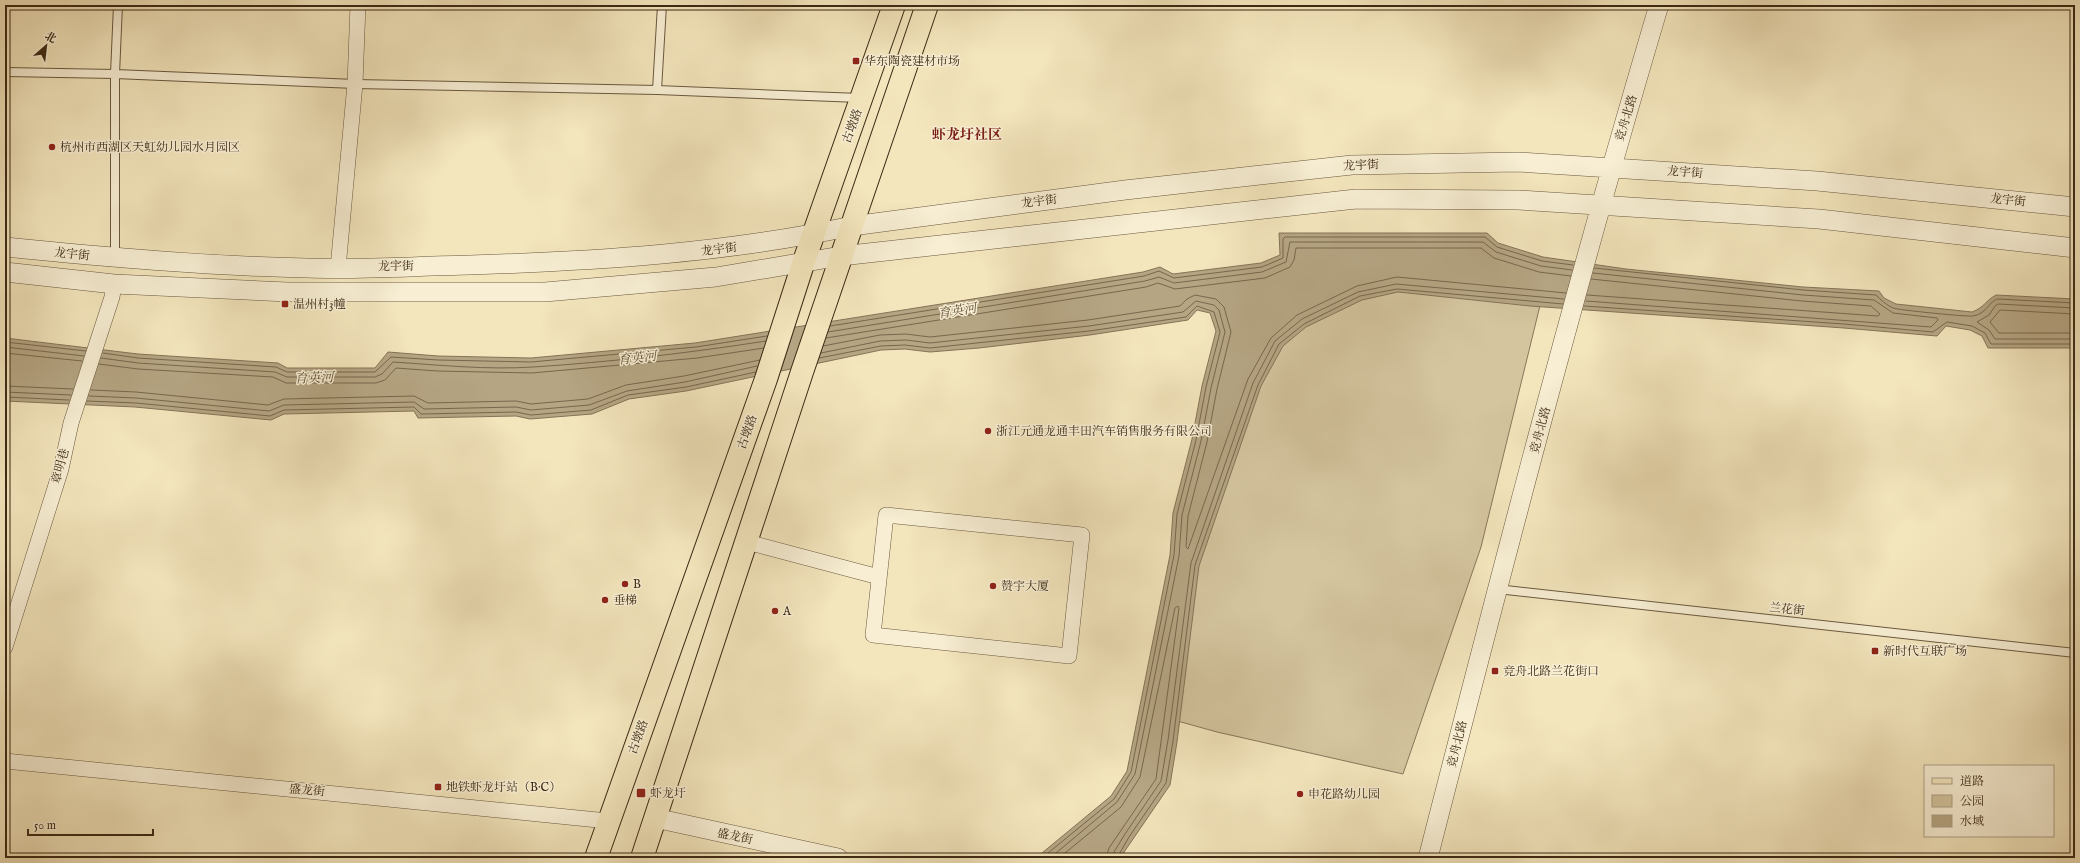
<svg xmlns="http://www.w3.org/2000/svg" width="2080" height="863" font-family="'IM FELL English','Noto Serif SC',serif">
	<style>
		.green { fill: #d4c59f; stroke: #88775a }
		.water { fill: #b5a583; stroke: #857357 }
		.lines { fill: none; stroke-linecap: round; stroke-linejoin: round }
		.shore { stroke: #78674c; stroke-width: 1 }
		.service-casing { stroke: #6a583e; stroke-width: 10 }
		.minor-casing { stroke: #6a583e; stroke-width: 16 }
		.tertiary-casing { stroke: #6a583e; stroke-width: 20 }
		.primary-casing { stroke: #3c2914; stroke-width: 24 }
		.service { stroke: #f7eed3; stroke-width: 8 }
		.minor { stroke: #f7eed3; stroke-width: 15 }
		.tertiary { stroke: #f7eed3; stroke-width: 19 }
		.primary { stroke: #f3e5bc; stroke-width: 22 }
		.poi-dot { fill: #8f2418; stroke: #f7eed3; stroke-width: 1.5 }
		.labels { text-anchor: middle; stroke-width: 3; stroke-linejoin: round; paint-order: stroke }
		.poi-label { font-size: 12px; fill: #3c2914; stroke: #f7eed3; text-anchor: start }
		.street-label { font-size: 12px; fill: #3c2914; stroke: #f7eed3 }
		.water-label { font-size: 13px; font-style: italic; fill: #604e35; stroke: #f7eed3 }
		.quarter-label { font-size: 14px; font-weight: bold; fill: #7a1f14; stroke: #f7eed3 }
	</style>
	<rect width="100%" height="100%" fill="#f3e5bc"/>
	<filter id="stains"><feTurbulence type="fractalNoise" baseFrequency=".005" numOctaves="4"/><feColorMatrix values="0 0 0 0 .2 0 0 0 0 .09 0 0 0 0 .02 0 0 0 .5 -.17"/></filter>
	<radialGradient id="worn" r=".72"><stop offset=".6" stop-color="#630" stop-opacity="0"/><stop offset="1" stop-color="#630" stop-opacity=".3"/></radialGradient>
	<path class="green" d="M1267,281h279l-65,266 -78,227 -186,-42 -61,-17z"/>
	<path class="water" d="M1279,233h208l11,10 45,14 83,12 177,18 76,4 5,7 12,6 76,8c13,-5 13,-11 24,-17l79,4v49h-87l-6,-12 -12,-6 -24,-4 -9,10 -93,-8 -314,-22 -132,-14 -36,8 -56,27 -23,19 -22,40 -62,180 -22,176 -7,43 -50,73h-84l75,-62 16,-25 43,-216 3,-42 19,-74 10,-53 14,-55 -6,-18 -13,-3 -9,10 -98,15 -111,13 -49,4 -25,-3 -24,1 -195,41 -57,8 -37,15 -62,5 -14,-3 -98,2 -4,-7 -130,3 -13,6 -136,-13 -130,-6v-63l133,16 140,9 9,5h88l13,-16 50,4 93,2 164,-15 448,-71 17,-5 13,7 88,-11 19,-8z"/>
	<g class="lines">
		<path class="shore" d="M1594,268l209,22 73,5c5,5 10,10 17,13 5,2 75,9 80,8 13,-2 15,-13 24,-17l78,4
			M1587,295l291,21 2,-2 -9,-8 -69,-5 -211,-22
			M1586,301l345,26 7,-7 -1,-2 -44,-5 -19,-13 -71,-5 -210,-22
			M1584,306l260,18 89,8 14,-10 25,4 13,7 6,11h84
			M2075,308l-77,-4 -3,2 -6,9 -12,7 12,8 6,9h80
			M2075,314l-75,-4 -10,12 9,11h76
			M830,326l314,-50 15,-5 15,7 88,-11 21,-9v-19l2,-2h200l12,10 45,14 31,4
			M828,332l317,-51 14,-4 15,6 88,-11 24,-10 4,-20h193l13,10 45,14 31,4
			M826,338l320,-51 12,-4 17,6 90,-11 25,-11 4,-7 2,-12h185l13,10 45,14 32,4
			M5,342l81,9
			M823,346l57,-11 26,-1 24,3 158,-17 92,-14 7,-7 8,-4 21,4 8,8 7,25 -14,57 -10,53 -19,74 -2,31 2,2 60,-170 23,-41 26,-23 60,-29 40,-9 169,16
			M5,347l79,9
			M5,353l77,8
			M103,353l35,5 138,9 11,5h88l16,-15 47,3 93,2 165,-15 71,-11
			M821,353l59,-12 26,-1 24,3 159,-17 94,-14 13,-11 18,4 5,5 6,22 -14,56 -10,53 -19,74 -3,41 -44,218 -18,28 -67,56
			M101,358l37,5 137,9 12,5h88l7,-3 11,-12c46,3 94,8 140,5 78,-5 156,-14 233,-26
			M819,358l62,-12 24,-1 25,3 159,-17 97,-14 11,-11 17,6 6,20 -14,55 -10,53 -19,74 -3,41 -43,217 -17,27 -72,59
			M99,364l39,5 135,8 13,6h90l9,-3 11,-12 41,3 95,2 165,-15 67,-10
			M5,386l68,3
			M91,390l45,2 132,13 16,-6 130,-3 14,7 88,-2 15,3 57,-5 38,-14 58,-9 76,-16
			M5,392l66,3
			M89,396l47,2 133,13 15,-6 130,-3 10,7 92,-2 15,3 58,-5 38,-14 58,-9 72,-16
			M5,397l64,3
			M87,401l49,2 134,13 14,-6 130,-3 7,7 95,-2 15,3 60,-5 37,-15 58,-8 70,-15
			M1059,858l62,-51 19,-30 35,-169 3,-2 1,2 -23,171 -47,69 -3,10
			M1112,858l2,-6 11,-18 36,-53 7,-41 23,-177 62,-180 22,-42 27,-22 56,-27 38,-8 168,15
			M1117,858l12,-21 37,-54 7,-42 22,-176 63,-180 21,-41 25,-20 56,-28 37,-7 166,15"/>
		<g class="service-casing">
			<path id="service" d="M5,72l110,2 240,10 302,6 203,8
				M657,90l5,-85
				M115,258v-184l3,-69
				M1497,589l578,64"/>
		</g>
		<g class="minor-casing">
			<path id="minor" d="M338,268l17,-184 3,-79
				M886,515l196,20 -13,121 -196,-21z
				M747,542l132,35
				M5,647l56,-178 10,-46 41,-126 2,-13
				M5,761l603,60"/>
		</g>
		<g class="tertiary-casing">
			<path id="tertiary" d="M5,247c101,10 201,19 302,21 54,2 109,-2 163,-3 128,-4 256,-12 382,-39l273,-36 227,-25 166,-3 299,19 258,26
				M5,272l109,12 174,8h257l171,-15 125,-21 515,-57 162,1 301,19 256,29
				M655,818l183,40
				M1428,858c73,-285 147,-571 231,-853"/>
		</g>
		<g class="primary-casing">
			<path id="primary" d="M596,858l170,-479 37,-115 91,-259
				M642,858l160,-486 125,-367"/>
		</g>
		<use href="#service" class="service"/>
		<use href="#minor" class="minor"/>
		<use href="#tertiary" class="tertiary"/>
		<use href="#primary" class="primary"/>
	</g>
	<g class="poi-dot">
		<rect x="852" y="57" width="8" height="8" rx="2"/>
		<circle cx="52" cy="147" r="4"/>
		<rect x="281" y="300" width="8" height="8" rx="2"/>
		<circle cx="988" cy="431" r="4"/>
		<circle cx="625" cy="584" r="4"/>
		<circle cx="993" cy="586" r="4"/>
		<circle cx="605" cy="600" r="4"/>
		<circle cx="775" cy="611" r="4"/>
		<rect x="1871" y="647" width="8" height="8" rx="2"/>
		<rect x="1491" y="667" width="8" height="8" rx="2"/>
		<rect x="434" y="783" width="8" height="8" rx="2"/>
		<rect x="636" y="788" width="10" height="10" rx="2"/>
		<circle cx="1300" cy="794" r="4"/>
	</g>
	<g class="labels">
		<g class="poi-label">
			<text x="864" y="65">华东陶瓷建材市场</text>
			<text x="60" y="151">杭州市西湖区天虹幼儿园水月园区</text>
			<text x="293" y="308">温州村3幢</text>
			<text x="996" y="435">浙江元通龙通丰田汽车销售服务有限公司</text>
			<text x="633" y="588">B</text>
			<text x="1001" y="590">赞宇大厦</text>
			<text x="613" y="604">垂梯</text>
			<text x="783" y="615">A</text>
			<text x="1883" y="655">新时代互联广场</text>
			<text x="1503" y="675">竞舟北路兰花街口</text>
			<text x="446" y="791">地铁虾龙圩站（B·C）</text>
			<text x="650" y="797">虾龙圩</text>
			<text x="1308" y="798">申花路幼儿园</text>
		</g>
		<g class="street-label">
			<text transform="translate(1626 118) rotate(-73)" y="4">竞舟北路</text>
			<text transform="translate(852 126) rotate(-70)" y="4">古墩路</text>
			<text transform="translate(1361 165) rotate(-3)" y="4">龙宇街</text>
			<text transform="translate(1685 172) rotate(4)" y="4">龙宇街</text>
			<text transform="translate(2008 200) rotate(6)" y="4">龙宇街</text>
			<text transform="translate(1039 201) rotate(-7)" y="4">龙宇街</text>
			<text transform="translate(719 249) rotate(-7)" y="4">龙宇街</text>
			<text transform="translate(72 254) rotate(6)" y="4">龙宇街</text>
			<text transform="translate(396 266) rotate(-1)" y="4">龙宇街</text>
			<text transform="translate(1540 430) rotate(-75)" y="4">竞舟北路</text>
			<text transform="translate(747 432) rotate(-70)" y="4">古墩路</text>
			<text transform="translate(60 466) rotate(-75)" y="4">章明巷</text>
			<text transform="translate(1787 609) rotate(6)" y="4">兰花街</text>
			<text transform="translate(638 737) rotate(-70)" y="4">古墩路</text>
			<text transform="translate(1457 744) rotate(-76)" y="4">竞舟北路</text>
			<text transform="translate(307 790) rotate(5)" y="4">盛龙街</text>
			<text transform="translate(735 836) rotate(12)" y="4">盛龙街</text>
		</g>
		<g class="water-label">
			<text transform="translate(957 310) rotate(-9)" y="5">育英河</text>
			<text transform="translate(637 357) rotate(-6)" y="5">育英河</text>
			<text transform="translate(314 377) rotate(-2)" y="5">育英河</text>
		</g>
		<g class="quarter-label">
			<text x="967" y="139">虾龙圩社区</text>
		</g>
	</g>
	<rect width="2080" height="863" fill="none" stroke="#f3e5bc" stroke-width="20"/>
	<rect x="6" y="6" width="2068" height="851" fill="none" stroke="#3c2914" stroke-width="2"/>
	<rect x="10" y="10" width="2060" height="843" fill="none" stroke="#3c2914"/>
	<rect x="1924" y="765" width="130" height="72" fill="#f7eed3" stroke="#ac9f87"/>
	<rect x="1932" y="778" width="20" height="6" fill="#f3e5bc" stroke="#ac9f87"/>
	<text x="1960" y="785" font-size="12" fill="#3c2914">道路</text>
	<rect x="1932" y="795" width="20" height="12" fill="#d4c59f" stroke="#ac9f87"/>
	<text x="1960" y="805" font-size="12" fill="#3c2914">公园</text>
	<rect x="1932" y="815" width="20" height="12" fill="#b5a583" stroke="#ac9f87"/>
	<text x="1960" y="825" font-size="12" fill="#3c2914">水域</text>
	<g transform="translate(46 46) rotate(28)" stroke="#f7eed3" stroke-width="3" paint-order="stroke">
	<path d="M0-3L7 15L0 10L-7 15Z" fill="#3c2914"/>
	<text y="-6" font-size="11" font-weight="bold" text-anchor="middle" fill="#3c2914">北</text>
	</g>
	<path d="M28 829v6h125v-6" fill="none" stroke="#3c2914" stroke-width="2"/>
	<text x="34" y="829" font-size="12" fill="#3c2914" stroke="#f7eed3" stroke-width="3" paint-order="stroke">50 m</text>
	<rect width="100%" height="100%" filter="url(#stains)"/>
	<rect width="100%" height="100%" fill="url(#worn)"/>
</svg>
